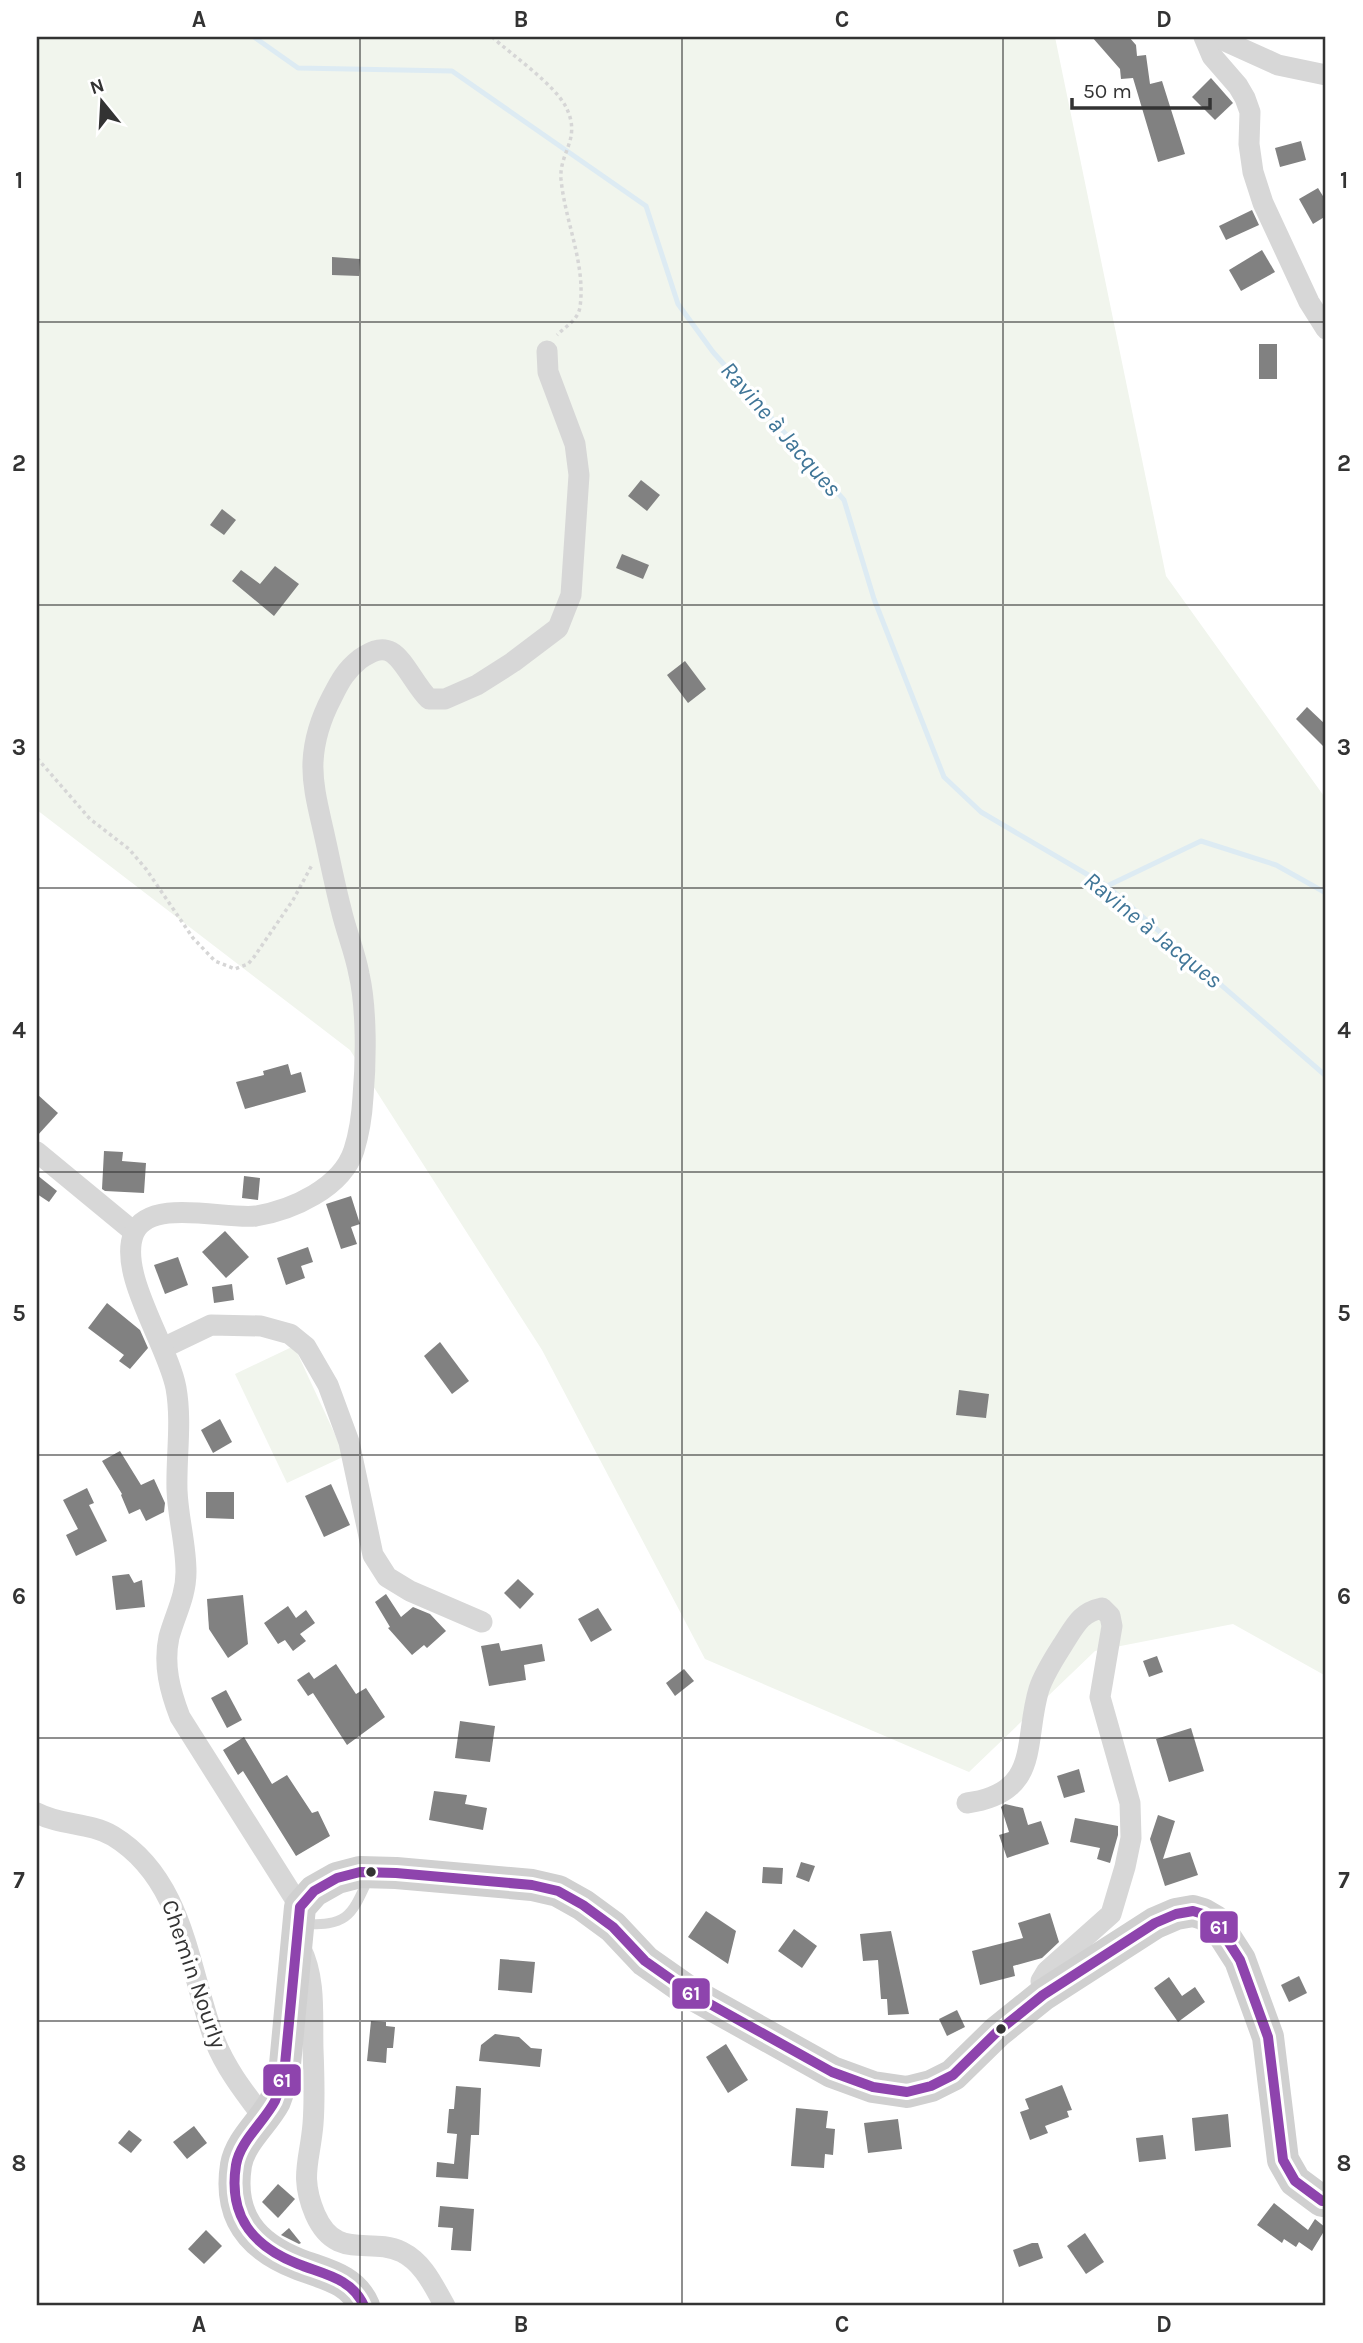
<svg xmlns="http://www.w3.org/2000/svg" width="1363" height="2343" font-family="Karla,sans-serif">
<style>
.green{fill:#f1f5ed}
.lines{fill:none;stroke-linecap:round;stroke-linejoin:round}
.stream{stroke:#ddebf3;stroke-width:5}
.building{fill:#818181}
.path{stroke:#d6d6d6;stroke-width:3.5;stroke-dasharray:3.5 3.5;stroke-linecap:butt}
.lane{stroke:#d7d7d7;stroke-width:10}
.street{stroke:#d7d7d7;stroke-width:21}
.secondary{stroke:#d0d0d0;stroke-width:32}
.bus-1-casing{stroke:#fff;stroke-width:16}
.bus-1{stroke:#8e44ad;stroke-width:10}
.grid{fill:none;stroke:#333;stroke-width:2;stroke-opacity:0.55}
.bus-dot{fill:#333;stroke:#fff;stroke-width:2.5}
.labels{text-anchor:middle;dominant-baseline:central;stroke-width:7;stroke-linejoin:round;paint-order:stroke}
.street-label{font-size:23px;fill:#333;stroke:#fff}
.water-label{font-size:24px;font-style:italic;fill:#3f7597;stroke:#fff}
.line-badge{stroke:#fff;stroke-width:2.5}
.badge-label{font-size:19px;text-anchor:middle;font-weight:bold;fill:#fff}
.neatline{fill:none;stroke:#333;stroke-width:2.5}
.grid-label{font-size:23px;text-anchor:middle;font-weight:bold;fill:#333}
</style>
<rect width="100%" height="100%" fill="#fff"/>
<g class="green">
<path d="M 37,37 L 1055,37 L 1166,576 L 1326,799 L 1326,1676 L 1233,1624 L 1095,1651 L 969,1772 L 705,1659 L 542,1350 L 350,1050 L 37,810 Z"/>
<path d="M 294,1346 L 345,1456 L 287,1483 L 235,1374 Z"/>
</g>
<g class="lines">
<g class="stream">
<path d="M 254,37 L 298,68 L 452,71 L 646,206 L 678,304 L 713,352 L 844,500 L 874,599 L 944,777 L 981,812 L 1107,886 L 1326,1076"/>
<path d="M 1107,886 L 1201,841 L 1276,865 L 1326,893"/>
</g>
</g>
<g class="building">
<path d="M 1092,37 L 1129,37 L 1136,45 L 1137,56 L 1146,55 L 1150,84 L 1162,81 L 1185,154 L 1158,162 L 1133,78 L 1121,79 L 1120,69 Z"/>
<path d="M 1211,78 L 1233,103 L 1215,120 L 1192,97 Z"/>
<path d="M 1301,141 L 1306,160 L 1280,167 L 1275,148 Z"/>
<path d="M 1318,188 L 1326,201 L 1326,216 L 1313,224 L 1299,199 Z"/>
<path d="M 1252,210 L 1259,225 L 1226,240 L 1219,226 Z"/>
<path d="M 1262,250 L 1275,272 L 1241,291 L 1229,270 Z"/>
<path d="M 332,257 L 360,259 L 359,276 L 332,275 Z"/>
<rect x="1259" y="344" width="18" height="35"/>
<path d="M 641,480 L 660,495 L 647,511 L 628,496 Z"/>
<path d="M 222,509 L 236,520 L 224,535 L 210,525 Z"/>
<path d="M 622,554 L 649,565 L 643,579 L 616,568 Z"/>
<path d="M 275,566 L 299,584 L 274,616 L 232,581 L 241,570 L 260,584 Z"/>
<path d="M 685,661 L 706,689 L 688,703 L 667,675 Z"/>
<path d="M 1307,707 L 1326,725 L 1326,749 L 1296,719 Z"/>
<path d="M 288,1064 L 291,1075 L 301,1072 L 306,1092 L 245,1109 L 236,1082 L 264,1075 L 263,1071 Z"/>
<path d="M 37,1094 L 58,1113 L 37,1136 Z"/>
<path d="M 104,1151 L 123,1152 L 122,1161 L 146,1163 L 144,1193 L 105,1191 L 102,1189 Z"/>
<path d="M 37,1175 L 57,1191 L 49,1202 L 37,1194 Z"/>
<path d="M 244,1176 L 260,1178 L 258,1200 L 242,1198 Z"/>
<path d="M 351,1196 L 360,1224 L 351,1227 L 357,1244 L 341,1249 L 326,1204 Z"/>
<path d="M 225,1231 L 249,1257 L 226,1278 L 202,1252 Z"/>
<path d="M 308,1247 L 313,1262 L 301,1266 L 305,1278 L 286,1285 L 277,1258 Z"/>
<path d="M 178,1257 L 188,1285 L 165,1294 L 154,1265 Z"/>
<path d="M 232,1284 L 234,1300 L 214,1303 L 212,1287 Z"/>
<path d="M 107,1303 L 140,1330 L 148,1348 L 130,1369 L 119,1361 L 124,1355 L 88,1328 Z"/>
<path d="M 440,1342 L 469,1381 L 452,1394 L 424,1356 Z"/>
<path d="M 959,1390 L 989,1394 L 986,1418 L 956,1415 Z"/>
<path d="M 220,1419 L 232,1442 L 213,1453 L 201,1430 Z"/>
<path d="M 120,1451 L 141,1485 L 154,1479 L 165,1503 L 164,1512 L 146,1521 L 140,1509 L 129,1514 L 121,1495 L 122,1494 L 102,1461 Z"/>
<path d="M 331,1484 L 350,1525 L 324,1537 L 305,1496 Z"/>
<path d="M 87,1488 L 94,1503 L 89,1505 L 107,1541 L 76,1556 L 66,1535 L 78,1529 L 63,1500 Z"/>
<path d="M 206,1492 L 234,1492 L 234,1519 L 206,1518 Z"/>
<path d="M 129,1574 L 134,1583 L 142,1580 L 145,1607 L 116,1610 L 112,1576 Z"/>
<path d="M 518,1579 L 534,1594 L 520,1609 L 504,1593 Z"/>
<path d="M 386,1594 L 401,1617 L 413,1607 L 430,1614 L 446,1631 L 427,1648 L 424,1645 L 412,1655 L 388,1628 L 390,1627 L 375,1602 Z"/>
<path d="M 243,1595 L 248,1644 L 228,1658 L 209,1629 L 207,1599 Z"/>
<path d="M 288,1606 L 296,1618 L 306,1610 L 315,1623 L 300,1634 L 306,1641 L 293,1651 L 285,1640 L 278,1644 L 264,1623 Z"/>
<path d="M 598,1608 L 612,1630 L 591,1642 L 578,1619 Z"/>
<path d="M 499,1643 L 501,1651 L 542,1644 L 545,1661 L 524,1665 L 526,1680 L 489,1686 L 481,1646 Z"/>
<path d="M 1157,1656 L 1163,1672 L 1149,1677 L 1143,1661 Z"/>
<path d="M 336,1664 L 356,1694 L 366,1688 L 385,1717 L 347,1745 L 313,1693 L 308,1696 L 297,1680 L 309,1672 L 314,1679 Z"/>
<path d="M 684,1669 L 694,1681 L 675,1696 L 666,1683 Z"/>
<path d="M 226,1690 L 242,1720 L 227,1728 L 211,1698 Z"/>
<path d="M 460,1721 L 495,1726 L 490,1762 L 455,1758 Z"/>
<path d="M 1191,1728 L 1204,1771 L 1169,1782 L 1156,1739 Z"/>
<path d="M 244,1737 L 272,1784 L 287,1775 L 312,1813 L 318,1811 L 330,1836 L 296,1856 L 243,1771 L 238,1775 L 223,1750 Z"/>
<path d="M 1079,1769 L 1085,1792 L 1064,1798 L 1057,1776 Z"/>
<path d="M 434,1791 L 467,1795 L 465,1804 L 487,1808 L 483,1830 L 429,1820 Z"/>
<path d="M 1005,1804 L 1023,1808 L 1028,1825 L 1041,1821 L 1049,1844 L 1007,1858 L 999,1835 L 1009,1832 L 1001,1807 Z"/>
<path d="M 1158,1815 L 1175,1821 L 1163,1859 L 1190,1852 L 1198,1875 L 1165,1886 L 1150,1839 Z"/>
<path d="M 1075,1818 L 1118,1826 L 1118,1835 L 1110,1863 L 1097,1859 L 1100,1848 L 1070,1842 Z"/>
<path d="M 801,1862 L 815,1866 L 809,1882 L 796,1877 Z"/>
<path d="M 763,1867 L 783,1868 L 782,1884 L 762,1883 Z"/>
<path d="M 706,1911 L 736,1931 L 728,1964 L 688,1937 Z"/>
<path d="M 1050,1913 L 1059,1942 L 1042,1958 L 1013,1966 L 1015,1976 L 980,1985 L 972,1951 L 1023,1938 L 1018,1923 Z"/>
<path d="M 794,1929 L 817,1946 L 802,1968 L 778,1951 Z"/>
<path d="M 891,1931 L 909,2014 L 888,2015 L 887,1999 L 881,1999 L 878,1960 L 863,1961 L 860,1934 Z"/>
<path d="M 500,1959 L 535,1962 L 532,1993 L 498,1990 Z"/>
<path d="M 1299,1976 L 1307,1993 L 1289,2002 L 1281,1985 Z"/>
<path d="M 1169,1977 L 1182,1996 L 1195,1987 L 1205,2002 L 1178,2022 L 1154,1988 Z"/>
<path d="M 957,2010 L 965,2027 L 947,2036 L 939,2019 Z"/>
<path d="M 371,2021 L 386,2022 L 386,2026 L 395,2027 L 393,2048 L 387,2048 L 386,2063 L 367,2061 Z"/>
<path d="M 495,2034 L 519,2037 L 531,2048 L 542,2049 L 540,2067 L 479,2061 L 481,2045 Z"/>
<path d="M 726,2044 L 748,2080 L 728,2093 L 706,2057 Z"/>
<path d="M 1062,2085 L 1072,2110 L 1067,2111 L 1069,2117 L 1045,2126 L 1048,2133 L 1030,2140 L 1020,2112 L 1029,2109 L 1025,2099 Z"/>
<path d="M 456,2086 L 481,2088 L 479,2135 L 471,2135 L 468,2179 L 436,2177 L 437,2162 L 454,2164 L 457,2134 L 447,2133 L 449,2109 L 454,2109 Z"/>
<path d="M 796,2108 L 828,2111 L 826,2128 L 835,2129 L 833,2155 L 825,2154 L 824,2168 L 791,2166 Z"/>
<path d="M 1228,2114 L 1231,2147 L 1195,2151 L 1192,2118 Z"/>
<path d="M 898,2119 L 902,2149 L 868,2153 L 864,2123 Z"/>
<path d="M 194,2126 L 207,2143 L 187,2159 L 173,2142 Z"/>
<path d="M 129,2130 L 142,2140 L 131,2153 L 118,2143 Z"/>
<path d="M 1163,2135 L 1166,2159 L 1139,2162 L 1136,2138 Z"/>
<path d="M 278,2184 L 295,2199 L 278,2218 L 262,2202 Z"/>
<path d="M 1274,2203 L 1308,2230 L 1315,2219 L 1326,2228 L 1312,2251 L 1299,2242 L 1296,2247 L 1284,2239 L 1282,2243 L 1257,2225 Z"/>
<path d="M 440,2206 L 474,2209 L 471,2251 L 451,2250 L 453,2228 L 438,2227 Z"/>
<path d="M 289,2228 L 301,2243 L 299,2244 L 281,2235 Z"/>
<path d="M 206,2230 L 222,2246 L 204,2264 L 188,2249 Z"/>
<path d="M 1085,2233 L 1104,2262 L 1086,2274 L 1067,2246 Z"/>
<path d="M 1032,2243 L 1038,2243 L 1043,2258 L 1019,2267 L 1013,2250 Z"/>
</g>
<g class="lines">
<g class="path">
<path d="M 492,37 C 512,55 554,84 566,107 C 582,139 559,152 561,179 C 565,222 586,264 580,307 C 578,320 566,326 557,335"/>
<path d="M 37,758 L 90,819 L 129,849 L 146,869 L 193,938 L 215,961 L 235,969 L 248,964 L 254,957 L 293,900 L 312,865"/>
</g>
<path class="lane" d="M 301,1924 C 350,1926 351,1916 370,1875"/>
<g class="street">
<path d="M 1204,37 L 1212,56 L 1238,86 L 1245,98 L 1250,112 L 1249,144 L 1253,172 L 1263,203 L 1309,302 L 1326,329"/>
<path d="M 1216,37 L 1278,65 L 1326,75"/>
<path d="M 37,1152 L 134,1232"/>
<path d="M 163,1348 L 211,1325 L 261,1326 L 290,1334 L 306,1347 L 328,1385 L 349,1442 L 373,1555 L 387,1577 L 410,1591 L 482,1622"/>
<path d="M 967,1803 C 1042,1793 1023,1741 1039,1689 C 1045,1671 1057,1654 1067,1638 C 1077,1622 1083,1612 1102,1608 L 1110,1616 L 1112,1626 L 1100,1697 L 1130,1803 L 1131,1838 L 1125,1867 L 1111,1914 L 1047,1971 L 1041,1981 L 1043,1995"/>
<path d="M 37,1813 C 61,1826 89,1822 113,1836 C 185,1880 188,1969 215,2041 C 226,2069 245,2093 263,2117"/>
<path d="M 300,1907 L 180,1717 C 170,1691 163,1665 169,1637 C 175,1615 186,1596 186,1572 C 186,1544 178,1518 177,1490 C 176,1457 182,1422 176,1388 C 168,1345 117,1273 134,1233 C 150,1197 225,1220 256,1216 C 292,1210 342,1188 354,1150 C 359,1134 362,1114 363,1097 C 366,1062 367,1009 359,974 C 355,952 346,931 341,909 C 334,882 329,855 323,829 C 318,807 312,784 313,762 C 314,740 322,716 332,697 C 340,681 346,670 360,659 C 369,653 380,646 391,652 C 404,659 416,687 429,699 L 445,699 L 477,685 L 513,662 L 558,628 L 571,595 L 579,475 L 575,444 L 548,372 L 547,351"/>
<path d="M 301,1949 C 316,1979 312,2016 313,2049 C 314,2074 315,2099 313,2124 C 310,2161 299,2176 315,2214 C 336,2262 369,2236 402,2252 C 424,2263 434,2287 445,2306"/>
</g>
<path class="secondary" d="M 364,2306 C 352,2278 323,2274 298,2264 C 252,2246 228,2216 236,2165 C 240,2141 264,2122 275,2101 C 278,2093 281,2084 284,2075 L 300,1907 L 314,1891 L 337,1878 L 360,1872 L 396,1873 L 532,1885 L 558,1891 L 583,1905 L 613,1927 L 645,1961 L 692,1994 L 832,2072 L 873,2087 L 907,2092 L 931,2086 L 953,2075 L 997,2032 L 1043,1995 L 1155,1923 L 1176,1914 L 1193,1911 L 1203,1914 L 1215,1921 L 1240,1960 L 1268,2037 L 1283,2160 L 1295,2181 L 1322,2201 L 1326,2201"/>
<defs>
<path id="bus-1" d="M 364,2306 C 352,2278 323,2274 298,2264 C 252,2246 228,2216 236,2165 C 240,2141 264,2122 275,2101 C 278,2093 281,2084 284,2075 L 300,1907 L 314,1891 L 337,1878 L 360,1872 L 396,1873 L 532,1885 L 558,1891 L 583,1905 L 613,1927 L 645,1961 L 692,1994 L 832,2072 L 873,2087 L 907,2092 L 931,2086 L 953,2075 L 997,2032 L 1043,1995 L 1155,1923 L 1176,1914 L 1193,1911 L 1203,1914 L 1215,1921 L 1240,1960 L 1268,2037 L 1283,2160 L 1295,2181 L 1322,2201 L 1326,2201"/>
</defs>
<use href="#bus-1" class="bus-1-casing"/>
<use href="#bus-1" class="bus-1"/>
</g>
<path class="grid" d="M 360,37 L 360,2306M 682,37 L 682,2306M 1003,37 L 1003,2306M 37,322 L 1326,322M 37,605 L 1326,605M 37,888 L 1326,888M 37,1172 L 1326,1172M 37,1455 L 1326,1455M 37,1738 L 1326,1738M 37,2021 L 1326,2021"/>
<g class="bus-dot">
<circle cx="371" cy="1872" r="6"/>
<circle cx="1001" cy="2029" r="6"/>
</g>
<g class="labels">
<g class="street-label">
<text transform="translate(194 1974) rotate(71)">Chemin Nourly</text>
</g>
<g class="water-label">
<text transform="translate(781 429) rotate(49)">Ravine à Jacques</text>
<text transform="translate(1153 930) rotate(39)">Ravine à Jacques</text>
</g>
</g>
<g class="line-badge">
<rect x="1199" y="1910" width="40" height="34" rx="7" fill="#8e44ad"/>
<rect x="671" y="1977" width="40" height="33" rx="7" fill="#8e44ad"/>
<rect x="262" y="2063" width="40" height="34" rx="7" fill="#8e44ad"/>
</g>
<g class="badge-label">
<text x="1219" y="1934">61</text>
<text x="691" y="2000">61</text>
<text x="282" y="2087">61</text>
</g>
<rect width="1363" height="2343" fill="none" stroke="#ffffff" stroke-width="77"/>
<g transform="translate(102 102) rotate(342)" stroke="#ffffff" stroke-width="5" paint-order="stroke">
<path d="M0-5L12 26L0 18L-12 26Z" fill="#333333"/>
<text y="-10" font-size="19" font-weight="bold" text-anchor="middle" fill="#333333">N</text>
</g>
<path d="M1072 98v10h138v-10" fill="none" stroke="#333333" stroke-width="3.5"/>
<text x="1083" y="98" font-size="21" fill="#333333" stroke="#ffffff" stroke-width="5" paint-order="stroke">50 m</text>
<rect x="38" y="38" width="1286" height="2266" class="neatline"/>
<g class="grid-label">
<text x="199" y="27">A</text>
<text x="521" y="27">B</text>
<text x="842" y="27">C</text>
<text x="1164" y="27">D</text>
<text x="19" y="188">1</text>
<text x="1344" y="188">1</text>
<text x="19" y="471">2</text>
<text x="1344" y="471">2</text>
<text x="19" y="755">3</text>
<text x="1344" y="755">3</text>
<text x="19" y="1038">4</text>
<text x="1344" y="1038">4</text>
<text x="19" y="1321">5</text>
<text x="1344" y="1321">5</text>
<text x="19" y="1604">6</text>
<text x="1344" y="1604">6</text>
<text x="19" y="1888">7</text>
<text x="1344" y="1888">7</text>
<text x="19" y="2171">8</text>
<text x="1344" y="2171">8</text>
<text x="199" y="2332">A</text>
<text x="521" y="2332">B</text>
<text x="842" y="2332">C</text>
<text x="1164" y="2332">D</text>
</g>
</svg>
